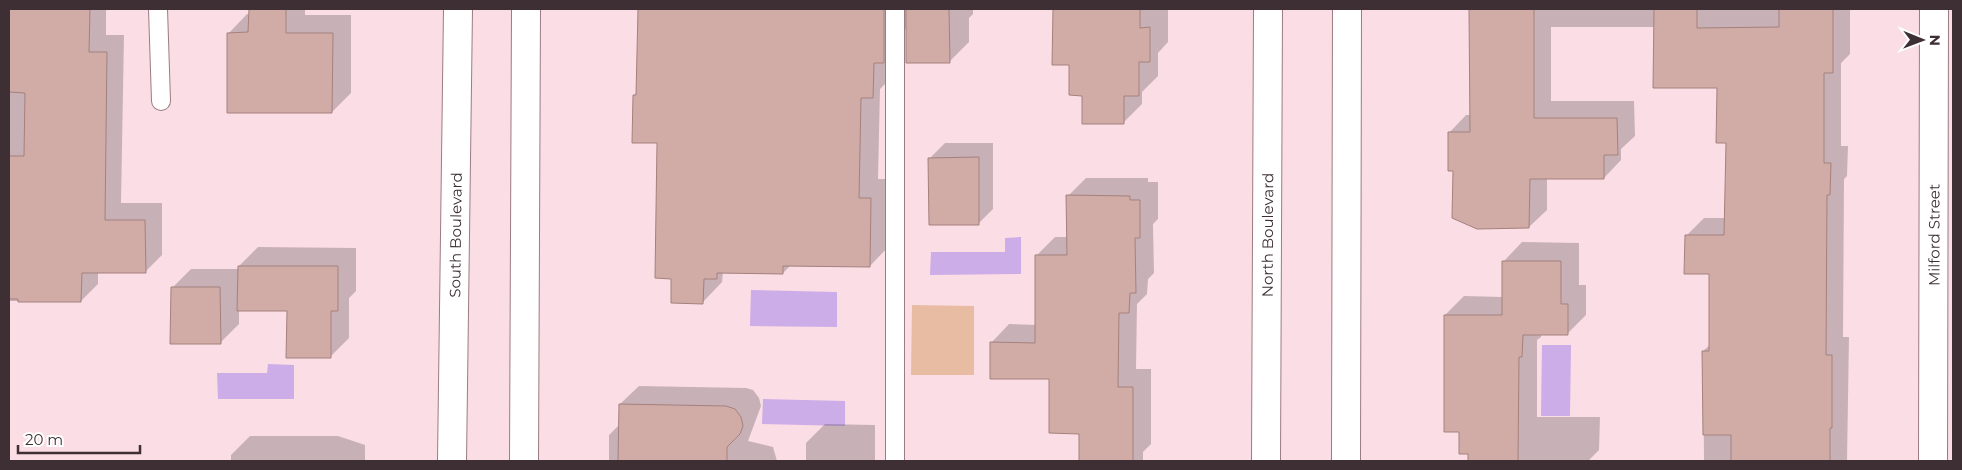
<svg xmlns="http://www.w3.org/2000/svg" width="1962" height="470" font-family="Montserrat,sans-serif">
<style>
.green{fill:#e8bca2}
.water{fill:#cdade8}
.shadow{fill:#0003}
.building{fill:#d1aca7;stroke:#a4817d}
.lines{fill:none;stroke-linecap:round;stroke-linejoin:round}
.lane-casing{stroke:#9d7b84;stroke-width:20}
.street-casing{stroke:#9d7b84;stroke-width:30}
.lane{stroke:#fff;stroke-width:18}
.street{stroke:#fff;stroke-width:28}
.labels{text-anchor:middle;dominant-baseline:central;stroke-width:5;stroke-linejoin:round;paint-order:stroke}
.street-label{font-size:15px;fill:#3d2f33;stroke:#fff}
</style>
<rect width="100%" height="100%" fill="#fbdde5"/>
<path class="green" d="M 912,305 L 974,306 L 974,375 L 911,375 Z"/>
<g class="water">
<path d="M 1021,237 L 1021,274 L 930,275 L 931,252 L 1005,252 L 1005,238 Z"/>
<path d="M 751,290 L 837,292 L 837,327 L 750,326 Z"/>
<path d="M 1542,345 L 1571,345 L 1570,416 L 1541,416 Z"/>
<path d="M 268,364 L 294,365 L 294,399 L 218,399 L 217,373 L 267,373 Z"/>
<path d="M 763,399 L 845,401 L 845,426 L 762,424 Z"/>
</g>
<g class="shadow">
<path d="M 9,9 L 106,9 L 106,35 L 124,35 L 121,203 L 162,203 L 162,255 L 145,272 L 98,272 L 98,284 L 81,301 L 9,301 Z"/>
<path d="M 250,9 L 305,9 L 305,15 L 351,15 L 351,93 L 332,112 L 229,33 L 247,14 L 250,14 Z"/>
<path d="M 639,9 L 973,9 L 973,14 L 969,18 L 969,42 L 949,62 L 904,28 L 904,42 L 892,77 L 880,89 L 878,179 L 891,179 L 889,246 L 870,266 L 791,265 L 783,273 L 723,272 L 722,282 L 703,302 L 672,277 L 658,142 L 634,95 L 638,92 Z"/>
<path d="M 1054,9 L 1168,9 L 1168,42 L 1158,53 L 1158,76 L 1142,92 L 1142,104 L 1123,123 L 1083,94 L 1070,64 L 1054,64 Z"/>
<path d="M 1471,9 L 1714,9 L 1714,10 L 1850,9 L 1850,54 L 1841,63 L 1841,146 L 1848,146 L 1847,176 L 1844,179 L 1843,337 L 1849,337 L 1847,461 L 1672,461 L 1704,460 L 1703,351 L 1710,345 L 1710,272 L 1686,236 L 1704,218 L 1726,218 L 1727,142 L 1718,87 L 1655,27 L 1551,27 L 1551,101 L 1634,101 L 1635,136 L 1621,149 L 1621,160 L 1604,178 L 1547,178 L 1547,210 L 1529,227 L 1454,170 L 1449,133 L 1466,115 L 1471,115 Z"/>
<path d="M 945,143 L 993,143 L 993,209 L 978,224 L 930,158 Z"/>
<path d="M 1086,178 L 1148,178 L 1148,182 L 1158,182 L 1158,219 L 1153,224 L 1154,273 L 1148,279 L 1147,294 L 1137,304 L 1136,369 L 1151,369 L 1151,444 L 1143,452 L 1143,461 L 1080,461 L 1080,433 L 1051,378 L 991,343 L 1009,324 L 1037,325 L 1037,255 L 1055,237 L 1068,237 L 1068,196 Z"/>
<path d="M 1522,242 L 1579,243 L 1579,285 L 1586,285 L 1586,315 L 1567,334 L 1541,334 L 1541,337 L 1537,340 L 1537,417 L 1600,417 L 1599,450 L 1588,461 L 1469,461 L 1469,452 L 1461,431 L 1445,315 L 1464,296 L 1503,297 L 1504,261 Z"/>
<path d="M 258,247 L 356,248 L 356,291 L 349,298 L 349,338 L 330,357 L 288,310 L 239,310 L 239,324 L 220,343 L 172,288 L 191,269 L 239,269 L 239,266 Z"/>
<path d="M 639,386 L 746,388 L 753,390 L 759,398 L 761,406 L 748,441 L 773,447 L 777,461 L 609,461 L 609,435 L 620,424 L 620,404 Z"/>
<path d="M 825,424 L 875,425 L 875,461 L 806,461 L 806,443 Z"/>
<path d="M 250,436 L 338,436 L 365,445 L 365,461 L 231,461 L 231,455 Z"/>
</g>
<g class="building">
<path d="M 9,9 L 90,9 L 89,52 L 107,52 L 105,220 L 145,220 L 146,273 L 82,273 L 81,302 L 18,302 L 18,299 L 9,299 L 9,156 L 24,156 L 25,93 L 9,92 Z"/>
<path d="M 249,9 L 286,9 L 286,33 L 333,33 L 332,113 L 227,113 L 227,33 L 248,32 Z"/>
<path d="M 638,9 L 884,9 L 884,63 L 874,63 L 873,98 L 861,98 L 859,198 L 871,198 L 870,267 L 783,266 L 783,274 L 717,273 L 717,279 L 704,279 L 703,304 L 671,303 L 671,279 L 655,278 L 657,143 L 632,143 L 633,95 L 636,95 Z"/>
<path d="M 906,9 L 949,9 L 950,63 L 906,63 Z"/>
<path d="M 1053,9 L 1140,9 L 1140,28 L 1150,27 L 1150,62 L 1139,62 L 1139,96 L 1124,96 L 1124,124 L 1082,124 L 1082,96 L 1069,95 L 1069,65 L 1052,65 Z"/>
<path d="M 1469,9 L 1534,9 L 1534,118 L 1617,118 L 1618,155 L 1604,155 L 1604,179 L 1530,179 L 1529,228 L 1477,229 L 1452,218 L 1453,171 L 1448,171 L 1448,132 L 1470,132 Z"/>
<path d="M 1654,9 L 1697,9 L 1697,28 L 1779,27 L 1779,9 L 1833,9 L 1833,73 L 1824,73 L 1824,163 L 1831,163 L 1830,195 L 1827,195 L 1826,355 L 1832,355 L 1832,428 L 1830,428 L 1830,461 L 1731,461 L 1731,435 L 1703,435 L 1702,351 L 1709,351 L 1709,274 L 1684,274 L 1685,235 L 1724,235 L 1726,143 L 1716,143 L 1717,88 L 1653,88 Z"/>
<path d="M 979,157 L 979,225 L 929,225 L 928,158 Z"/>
<path d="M 1066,195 L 1130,196 L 1130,200 L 1140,200 L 1140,238 L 1135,238 L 1136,293 L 1130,293 L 1129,313 L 1119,313 L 1118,387 L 1133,387 L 1133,461 L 1079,461 L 1079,434 L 1049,433 L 1049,379 L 990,379 L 990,342 L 1035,343 L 1035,255 L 1067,255 Z"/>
<path d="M 1502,261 L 1561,261 L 1561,304 L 1568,304 L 1568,335 L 1523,335 L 1522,357 L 1519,357 L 1518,461 L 1468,461 L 1468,454 L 1459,454 L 1459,432 L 1444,432 L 1444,315 L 1502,315 Z"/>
<path d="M 238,266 L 338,266 L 338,311 L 331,311 L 331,358 L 286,358 L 287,311 L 237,311 Z"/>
<path d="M 171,287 L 220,287 L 221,344 L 170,344 Z"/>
<path d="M 619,404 L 726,406 L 735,409 L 741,417 L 743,426 L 740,434 L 727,447 L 727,461 L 618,461 Z"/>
</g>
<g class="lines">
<defs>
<g id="lane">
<path d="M 158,9 L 161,101"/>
<path d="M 895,461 L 895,9"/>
</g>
<g id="street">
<path id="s1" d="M 452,461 L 458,9"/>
<path d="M 524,461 L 526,9"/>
<path id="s2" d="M 1266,461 L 1268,9"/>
<path d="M 1346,461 L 1347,9"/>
<path id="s3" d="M 1933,461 L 1934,9"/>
</g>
</defs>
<use href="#lane" class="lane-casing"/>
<use href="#street" class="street-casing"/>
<use href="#lane" class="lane"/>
<use href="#street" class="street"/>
</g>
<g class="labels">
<g class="street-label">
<text stroke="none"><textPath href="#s1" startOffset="226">South Boulevard</textPath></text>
<text stroke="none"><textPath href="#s2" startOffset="226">North Boulevard</textPath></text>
<text stroke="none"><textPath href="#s3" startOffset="226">Milford Street</textPath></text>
</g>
</g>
<rect width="1962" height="470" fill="none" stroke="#3d2f33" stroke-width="20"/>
<g transform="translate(1922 40) rotate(91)" stroke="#ffffff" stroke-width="4" paint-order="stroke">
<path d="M0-4L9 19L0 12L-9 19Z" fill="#3d2f33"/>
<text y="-8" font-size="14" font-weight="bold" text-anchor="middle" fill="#3d2f33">N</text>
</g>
<path d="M18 445v8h122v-8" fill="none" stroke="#3d2f33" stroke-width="2.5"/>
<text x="25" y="445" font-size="15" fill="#3d2f33" stroke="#ffffff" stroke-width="4" paint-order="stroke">20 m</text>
</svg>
